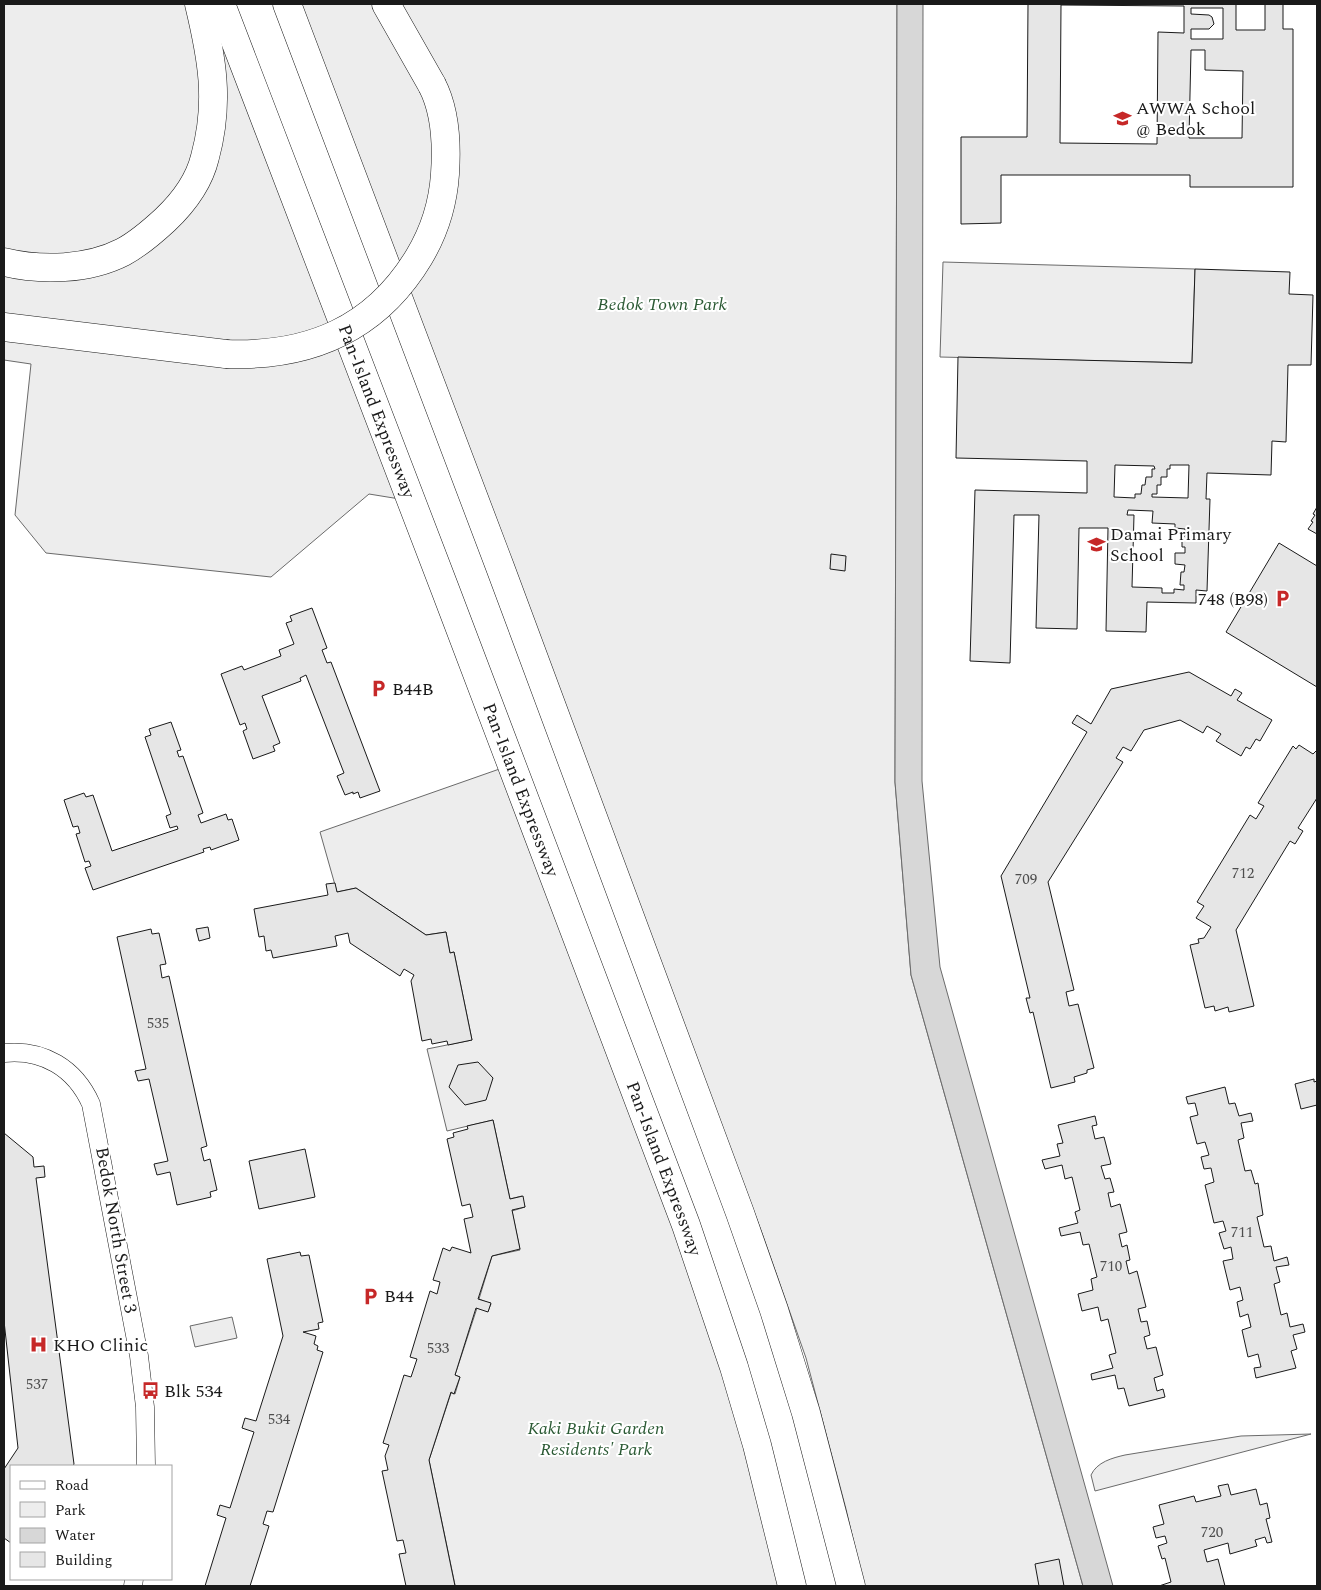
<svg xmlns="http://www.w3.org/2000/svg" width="1321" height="1590" font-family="Spectral,serif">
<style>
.green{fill:#ededed;stroke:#6a6a6a}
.water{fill:#d7d7d7;stroke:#6a6a6a}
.building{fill:#e6e6e6;stroke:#1a1a1a;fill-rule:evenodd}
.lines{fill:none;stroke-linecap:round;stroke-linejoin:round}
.street-casing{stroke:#1a1a1a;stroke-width:19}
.highway-casing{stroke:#1a1a1a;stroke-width:29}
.street{stroke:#fff;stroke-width:18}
.highway{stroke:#fff;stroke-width:28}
.highway-bridge-casing{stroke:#1a1a1a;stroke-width:29;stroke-linecap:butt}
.highway-bridge{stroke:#fff;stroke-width:28}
.labels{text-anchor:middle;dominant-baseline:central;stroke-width:4;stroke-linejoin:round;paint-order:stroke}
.number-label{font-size:15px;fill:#4d4d4d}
.poi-label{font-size:18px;fill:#1a1a1a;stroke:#fff;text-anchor:start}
.park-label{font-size:18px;font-style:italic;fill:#2b5a34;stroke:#fff}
.street-label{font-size:18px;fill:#1a1a1a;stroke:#fff}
</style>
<rect width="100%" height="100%" fill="#fff"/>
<g class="green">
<path d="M 4,4 L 221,4 L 412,501 L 369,494 L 271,577 L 46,553 L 15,515 L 31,364 L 4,360 Z"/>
<path d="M 287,4 L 386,4 L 432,85 L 445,179 L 394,286 Z"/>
<path d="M 396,4 L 897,4 L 895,782 L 911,975 L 1083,1586 L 864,1586 L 846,1509 L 806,1358 L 762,1233 L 407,288 L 453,169 Z"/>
<path d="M 943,262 L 1195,269 L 1192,363 L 940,357 Z"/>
<path d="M 508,766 L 679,1230 L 786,1586 L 452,1586 L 455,1585 L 429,1460 L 451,1393 L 455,1394 L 460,1377 L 455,1375 L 477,1308 L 488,1311 L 491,1304 L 479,1299 L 492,1256 L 520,1250 L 512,1211 L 525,1207 L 522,1196 L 510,1199 L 493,1120 L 447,1131 L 427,1049 L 472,1040 L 454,952 L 450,953 L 446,932 L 426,935 L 356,888 L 337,892 L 320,832 Z"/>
<path d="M 232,1317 L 237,1338 L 195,1347 L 190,1326 Z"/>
<path d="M 1311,1434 L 1095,1491 L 1091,1475 C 1097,1462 1112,1458 1125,1455 L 1241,1436 Z"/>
</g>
<path class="water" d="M 897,4 L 923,4 L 922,781 L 940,967 L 1113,1586 L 1083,1586 L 911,975 L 895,782 Z"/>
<g class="building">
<path d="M 1028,4 L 1236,4 L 1236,30 L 1265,30 L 1265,4 L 1283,4 L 1283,29 L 1293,29 L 1293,187 L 1190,187 L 1190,175 L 1001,175 L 1001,223 L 961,224 L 961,137 L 1027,137 ZM 1061,5 L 1184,6 L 1184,33 L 1158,32 L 1157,144 L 1060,143 ZM 1191,8 L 1223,8 L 1223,39 L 1191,39 L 1191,29 L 1209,29 L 1214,24 L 1212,17 L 1209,15 L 1191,14 ZM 1191,50 L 1205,50 L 1205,70 L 1243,71 L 1242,138 L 1189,138 Z"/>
<path d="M 1195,269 L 1290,272 L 1289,294 L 1313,295 L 1311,365 L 1288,365 L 1286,442 L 1272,441 L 1271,475 L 1207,473 L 1206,499 L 1210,499 L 1207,591 L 1196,590 L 1196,603 L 1147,602 L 1146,632 L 1106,631 L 1108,528 L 1079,528 L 1077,629 L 1036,628 L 1039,515 L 1014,515 L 1010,663 L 970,661 L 975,490 L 1087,493 L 1087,461 L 956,458 L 958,357 L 1192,363 ZM 1115,465 L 1154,466 L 1155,469 L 1152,469 L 1152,477 L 1146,477 L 1145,485 L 1142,485 L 1141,494 L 1135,494 L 1135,498 L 1114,497 ZM 1170,465 L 1189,465 L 1188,498 L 1152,497 L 1152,494 L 1157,494 L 1157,485 L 1161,485 L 1161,477 L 1167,477 L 1167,469 L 1170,469 ZM 1128,510 L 1153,511 L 1152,523 L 1175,524 L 1175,528 L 1185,529 L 1185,536 L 1182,536 L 1182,547 L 1185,547 L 1185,553 L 1175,553 L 1175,564 L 1185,565 L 1184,572 L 1181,572 L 1180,585 L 1184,585 L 1184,590 L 1174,589 L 1174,593 L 1162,593 L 1162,588 L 1132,587 L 1134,515 L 1127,515 Z"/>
<path d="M 1317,507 L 1317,534 L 1308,529 L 1313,522 L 1311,521 L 1315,515 L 1313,514 Z"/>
<path d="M 1279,543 L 1317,566 L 1317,687 L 1226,632 Z"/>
<path d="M 831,554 L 846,556 L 845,571 L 830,569 Z"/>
<path d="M 312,608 L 327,648 L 322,650 L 327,663 L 331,662 L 380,791 L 360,798 L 358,792 L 353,794 L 353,792 L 345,795 L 337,776 L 344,773 L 306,675 L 300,678 L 301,681 L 262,696 L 280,743 L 273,746 L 275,751 L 253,759 L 243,731 L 247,729 L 245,723 L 240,725 L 221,674 L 242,666 L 244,670 L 281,656 L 279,650 L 294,644 L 286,623 L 292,621 L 290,616 Z"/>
<path d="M 1189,672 L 1231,696 L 1235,689 L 1242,693 L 1237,700 L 1272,720 L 1260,741 L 1256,739 L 1250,749 L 1246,747 L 1241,756 L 1216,741 L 1221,734 L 1207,726 L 1203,733 L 1180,720 L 1144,730 L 1131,751 L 1123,747 L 1116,758 L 1123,762 L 1048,882 L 1074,990 L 1066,992 L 1069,1006 L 1078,1004 L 1094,1068 L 1087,1070 L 1087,1073 L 1074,1077 L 1075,1082 L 1051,1088 L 1033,1012 L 1030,1013 L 1026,998 L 1030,998 L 1001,876 L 1087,732 L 1072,723 L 1077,715 L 1091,724 L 1111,689 Z"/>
<path d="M 171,722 L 181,750 L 177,751 L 179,757 L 183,756 L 203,813 L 198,815 L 201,823 L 226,814 L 228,820 L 232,819 L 239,840 L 211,850 L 210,847 L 203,849 L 204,852 L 93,890 L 85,868 L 91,866 L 89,861 L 85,862 L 76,834 L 80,833 L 78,826 L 73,827 L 64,800 L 84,793 L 86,797 L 93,795 L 112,851 L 178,829 L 177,826 L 170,828 L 166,816 L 171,814 L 145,737 L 151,735 L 149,729 Z"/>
<path d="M 1299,745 L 1313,754 L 1317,750 L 1317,798 L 1298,828 L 1303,831 L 1295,844 L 1290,841 L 1236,930 L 1254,1006 L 1229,1012 L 1228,1007 L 1215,1011 L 1214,1006 L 1205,1008 L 1190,945 L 1199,943 L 1198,939 L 1204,938 L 1211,927 L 1196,918 L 1204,906 L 1197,902 L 1250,815 L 1256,819 L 1264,806 L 1258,803 L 1293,746 L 1296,749 Z"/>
<path d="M 335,883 L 337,892 L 356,888 L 426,935 L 446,932 L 450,953 L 454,952 L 472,1040 L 448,1045 L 447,1041 L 432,1044 L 431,1039 L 422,1041 L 411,981 L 414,975 L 404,969 L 400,976 L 350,943 L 348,933 L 335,936 L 337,946 L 273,958 L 271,950 L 266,951 L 264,936 L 259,937 L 254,909 L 328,895 L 326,884 Z"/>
<path d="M 208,927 L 210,938 L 199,941 L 196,929 Z"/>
<path d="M 151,929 L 152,934 L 159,933 L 166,964 L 160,965 L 162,978 L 169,976 L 207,1146 L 201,1148 L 204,1161 L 210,1159 L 217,1190 L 210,1192 L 211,1197 L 177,1205 L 170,1172 L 157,1175 L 154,1164 L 168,1161 L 149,1079 L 138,1081 L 135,1071 L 146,1069 L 117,937 Z"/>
<path d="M 478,1062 L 493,1078 L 486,1100 L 465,1105 L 449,1087 L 458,1065 Z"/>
<path d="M 1314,1079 L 1314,1082 L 1317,1081 L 1317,1105 L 1301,1109 L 1295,1084 Z"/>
<path d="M 1225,1087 L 1229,1104 L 1235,1103 L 1239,1116 L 1251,1113 L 1253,1121 L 1241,1123 L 1244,1138 L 1238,1140 L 1245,1171 L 1251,1170 L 1255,1184 L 1258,1183 L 1263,1215 L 1257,1217 L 1264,1247 L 1271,1246 L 1274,1261 L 1287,1257 L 1289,1265 L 1276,1267 L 1280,1282 L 1274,1284 L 1281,1315 L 1287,1313 L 1290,1327 L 1303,1324 L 1305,1332 L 1293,1335 L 1297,1349 L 1291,1351 L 1296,1368 L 1256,1378 L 1254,1368 L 1261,1367 L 1258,1354 L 1248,1357 L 1242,1330 L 1251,1327 L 1248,1314 L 1240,1317 L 1237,1302 L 1243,1300 L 1240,1287 L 1230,1290 L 1223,1261 L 1233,1259 L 1231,1247 L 1224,1249 L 1219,1233 L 1226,1231 L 1223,1221 L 1214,1223 L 1205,1185 L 1214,1182 L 1211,1168 L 1204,1169 L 1201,1157 L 1209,1155 L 1205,1142 L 1197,1144 L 1190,1117 L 1198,1115 L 1195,1103 L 1188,1104 L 1186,1097 Z"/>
<path d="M 1095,1116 L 1097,1125 L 1092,1126 L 1095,1139 L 1104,1137 L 1111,1164 L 1101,1166 L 1105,1179 L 1110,1178 L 1114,1192 L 1108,1193 L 1111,1207 L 1120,1204 L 1127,1232 L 1119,1234 L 1122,1247 L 1127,1245 L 1130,1260 L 1126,1261 L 1129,1274 L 1137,1271 L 1146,1307 L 1138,1309 L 1141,1322 L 1147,1321 L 1150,1335 L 1144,1337 L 1147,1349 L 1156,1347 L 1163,1375 L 1154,1378 L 1157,1391 L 1163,1389 L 1165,1397 L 1129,1406 L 1124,1388 L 1118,1389 L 1115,1375 L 1092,1380 L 1091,1374 L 1113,1368 L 1109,1355 L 1116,1353 L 1108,1319 L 1101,1321 L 1098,1307 L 1082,1311 L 1078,1294 L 1093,1290 L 1091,1279 L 1097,1277 L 1089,1244 L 1083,1245 L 1080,1232 L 1061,1236 L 1059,1228 L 1078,1223 L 1075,1212 L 1080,1210 L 1072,1177 L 1065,1179 L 1062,1165 L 1045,1169 L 1042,1160 L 1060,1156 L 1057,1144 L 1063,1143 L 1058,1125 Z"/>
<path d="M 493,1120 L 510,1199 L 523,1196 L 525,1207 L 512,1210 L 520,1249 L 492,1256 L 478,1299 L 491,1303 L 488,1312 L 476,1308 L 455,1375 L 460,1377 L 454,1394 L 451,1392 L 429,1460 L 455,1586 L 406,1586 L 399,1554 L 406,1553 L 403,1540 L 397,1541 L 382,1471 L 388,1470 L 385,1456 L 389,1445 L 383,1443 L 404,1375 L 411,1377 L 417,1359 L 410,1357 L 430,1291 L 437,1294 L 440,1282 L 433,1280 L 443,1248 L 450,1251 L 452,1247 L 471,1253 L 464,1219 L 473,1217 L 470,1204 L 462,1206 L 447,1139 L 454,1137 L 453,1133 L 468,1129 L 467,1126 Z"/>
<path d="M 4,1133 L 33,1157 L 34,1167 L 44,1166 L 45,1177 L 36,1178 L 74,1464 L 73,1466 L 11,1466 L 11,1543 L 4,1538 L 4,1469 L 18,1448 L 4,1321 Z"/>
<path d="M 305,1149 L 315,1197 L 259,1209 L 249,1161 Z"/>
<path d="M 300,1252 L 301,1256 L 309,1255 L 323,1322 L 318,1323 L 319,1329 L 303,1332 L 316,1336 L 314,1344 L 318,1346 L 317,1350 L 323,1352 L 273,1512 L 267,1511 L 263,1524 L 269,1526 L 250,1586 L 205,1586 L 226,1518 L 217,1515 L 220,1505 L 230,1508 L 254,1432 L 242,1428 L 245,1418 L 256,1421 L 283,1336 L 267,1259 Z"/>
<path d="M 1228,1484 L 1231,1495 L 1256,1489 L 1260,1505 L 1267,1503 L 1270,1518 L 1266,1519 L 1272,1542 L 1267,1543 L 1265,1537 L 1255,1540 L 1257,1546 L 1230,1554 L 1228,1543 L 1204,1550 L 1207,1562 L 1218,1559 L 1225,1586 L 1159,1586 L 1171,1582 L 1165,1558 L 1162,1559 L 1158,1546 L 1167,1543 L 1165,1536 L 1156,1538 L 1153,1527 L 1164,1524 L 1159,1505 L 1194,1496 L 1196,1502 L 1221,1496 L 1218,1486 Z"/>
<path d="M 1059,1559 L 1064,1586 L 1039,1586 L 1035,1564 Z"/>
</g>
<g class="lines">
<defs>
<g id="street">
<path d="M 4,1053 C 43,1049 75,1068 91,1104 L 139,1356 L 145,1407 L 146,1466"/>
<path d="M 133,1586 L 134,1579"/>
</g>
<g id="highway">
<path id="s1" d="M 221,4 L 445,589 L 686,1225 L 734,1367 L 757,1445 L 792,1586"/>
<path d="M 287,4 L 500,567 L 740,1213 L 774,1310 L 806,1413 L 851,1586"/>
<path d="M 386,4 L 432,85"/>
<path d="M 4,262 C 41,271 88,270 123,252 C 138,244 152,232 165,220 C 183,203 199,182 205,157 C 220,102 212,58 199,4"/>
<path d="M 4,327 L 226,354"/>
</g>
</defs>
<use href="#street" class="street-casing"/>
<use href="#highway" class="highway-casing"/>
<use href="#street" class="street"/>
<use href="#highway" class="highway"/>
<defs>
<path id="highway-bridge" d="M 226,354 C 309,357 375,330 419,257 C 434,232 443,204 445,174 C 447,145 446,112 432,85"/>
</defs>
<use href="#highway-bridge" class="highway-bridge-casing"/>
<use href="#highway-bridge" class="highway-bridge"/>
</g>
<defs>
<symbol id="school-bare" viewBox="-9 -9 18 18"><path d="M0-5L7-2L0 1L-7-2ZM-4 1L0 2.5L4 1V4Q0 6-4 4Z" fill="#c62828" stroke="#fff" stroke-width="2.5" paint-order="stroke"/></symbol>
<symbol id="parking-bare" viewBox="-9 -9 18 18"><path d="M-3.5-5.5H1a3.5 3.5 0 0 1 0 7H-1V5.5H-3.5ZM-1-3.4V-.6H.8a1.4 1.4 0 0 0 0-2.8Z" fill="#c62828" stroke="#fff" stroke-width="2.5" paint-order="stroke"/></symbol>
<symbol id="hospital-bare" viewBox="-9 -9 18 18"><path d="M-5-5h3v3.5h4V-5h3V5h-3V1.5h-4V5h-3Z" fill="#c62828" stroke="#fff" stroke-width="2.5" paint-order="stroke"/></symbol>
<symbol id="bus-bare" viewBox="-9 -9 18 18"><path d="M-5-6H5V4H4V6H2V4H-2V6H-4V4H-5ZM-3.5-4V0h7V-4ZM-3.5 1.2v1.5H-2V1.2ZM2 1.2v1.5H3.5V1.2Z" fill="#c62828" stroke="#fff" stroke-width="2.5" paint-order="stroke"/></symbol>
</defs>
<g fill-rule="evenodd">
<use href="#school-bare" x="1110" y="106" width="25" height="25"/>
<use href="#school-bare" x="1084" y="532" width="25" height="25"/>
<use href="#parking-bare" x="1270" y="586" width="25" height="25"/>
<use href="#parking-bare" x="366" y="676" width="25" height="25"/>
<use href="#parking-bare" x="358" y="1284" width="25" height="25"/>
<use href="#hospital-bare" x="26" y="1332" width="25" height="25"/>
<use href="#bus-bare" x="138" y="1378" width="25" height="25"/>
</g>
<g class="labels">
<g class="number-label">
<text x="1243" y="873">712</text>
<text x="1026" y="879">709</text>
<text x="158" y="1023">535</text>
<text x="1242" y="1232">711</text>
<text x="1111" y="1266">710</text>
<text x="438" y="1348">533</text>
<text x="37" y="1384">537</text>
<text x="279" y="1419">534</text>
<text x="1212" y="1532">720</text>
</g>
<g class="poi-label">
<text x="1136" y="108">AWWA School<tspan x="1136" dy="21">@ Bedok</tspan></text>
<text x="1110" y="534">Damai Primary<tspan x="1110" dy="21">School</tspan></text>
<text x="1268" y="599" text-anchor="end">748 (B98)</text>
<text x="392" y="689">B44B</text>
<text x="384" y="1296">B44</text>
<text x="53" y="1345">KHO Clinic</text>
<text x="164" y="1391">Blk 534</text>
</g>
<g class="park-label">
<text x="662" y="304">Bedok Town Park</text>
<text x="596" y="1428">Kaki Bukit Garden<tspan x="596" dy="21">Residents' Park</tspan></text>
</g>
<g class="street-label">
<text stroke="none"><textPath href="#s1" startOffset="436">Pan-Island Expressway</textPath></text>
<text stroke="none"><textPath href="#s1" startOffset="841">Pan-Island Expressway</textPath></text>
<text stroke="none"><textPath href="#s1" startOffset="1246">Pan-Island Expressway</textPath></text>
<text transform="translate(116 1230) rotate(80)">Bedok North Street 3</text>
</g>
</g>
<rect width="1321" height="1590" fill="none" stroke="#1a1a1a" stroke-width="10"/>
<rect x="10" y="1465" width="162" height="115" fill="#ffffff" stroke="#a3a3a3"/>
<rect x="20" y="1481" width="25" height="8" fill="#ffffff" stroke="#a3a3a3"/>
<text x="55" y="1490" font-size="15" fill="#1a1a1a">Road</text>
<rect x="20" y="1502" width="25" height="15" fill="#ededed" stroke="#a3a3a3"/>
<text x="55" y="1515" font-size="15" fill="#1a1a1a">Park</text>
<rect x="20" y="1528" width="25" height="15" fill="#d7d7d7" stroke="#a3a3a3"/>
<text x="55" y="1540" font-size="15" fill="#1a1a1a">Water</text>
<rect x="20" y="1552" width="25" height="15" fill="#e6e6e6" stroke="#a3a3a3"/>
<text x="55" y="1565" font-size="15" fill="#1a1a1a">Building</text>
</svg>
